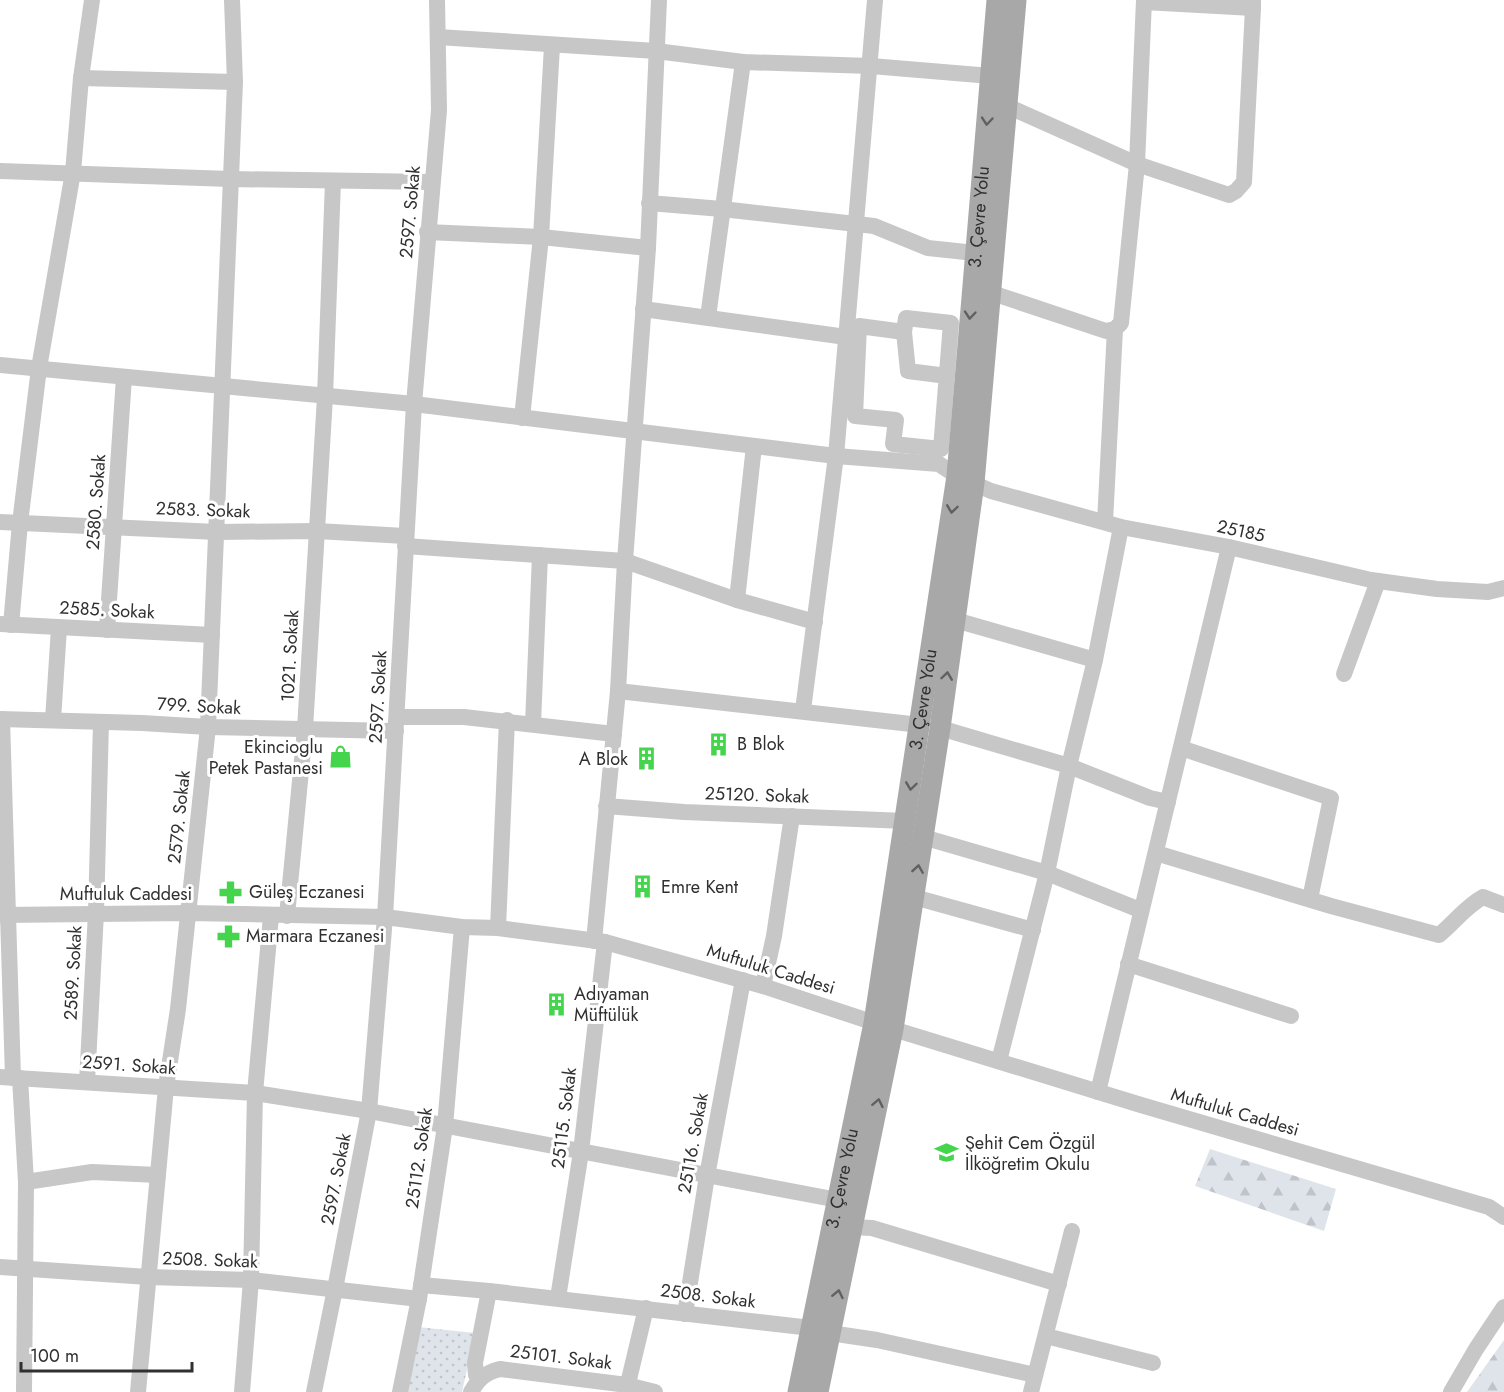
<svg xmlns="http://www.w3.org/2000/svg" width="1504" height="1392" font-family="Jost,sans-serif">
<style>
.forest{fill:url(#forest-firs)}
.park{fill:url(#park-dots)}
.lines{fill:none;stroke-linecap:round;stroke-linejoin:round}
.minor{stroke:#c7c7c7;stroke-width:16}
.major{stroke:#a8a8a8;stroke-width:21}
.oneway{stroke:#606060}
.labels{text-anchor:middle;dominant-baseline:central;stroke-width:6;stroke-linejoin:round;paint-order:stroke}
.street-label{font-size:18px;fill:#303030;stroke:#fff}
.poi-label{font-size:18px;fill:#303030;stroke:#fff;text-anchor:start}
</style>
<defs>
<pattern id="forest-firs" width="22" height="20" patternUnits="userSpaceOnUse" patternTransform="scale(1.5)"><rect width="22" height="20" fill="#dfe4eb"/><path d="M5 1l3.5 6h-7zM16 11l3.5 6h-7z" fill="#c0c4ca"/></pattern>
<pattern id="park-dots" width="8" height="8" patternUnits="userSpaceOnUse" patternTransform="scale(1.5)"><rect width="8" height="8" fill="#dfe4eb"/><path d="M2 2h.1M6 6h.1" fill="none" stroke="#c0c4ca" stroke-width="1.8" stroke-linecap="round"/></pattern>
</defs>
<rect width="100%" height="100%" fill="#fff"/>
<g class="forest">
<path d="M 1210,1149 L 1336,1189 L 1324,1231 L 1195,1186 Z"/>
<path d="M 1504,1340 L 1504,1392 L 1467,1392 L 1499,1347 Z"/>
</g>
<path class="park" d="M 418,1327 L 475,1333 L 462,1392 L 404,1392 Z"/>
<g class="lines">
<g class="minor">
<path d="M 1144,2 L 1253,8 L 1253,0"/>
<path d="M 438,37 L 656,51 L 743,62 L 871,66 L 991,76"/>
<path d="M 81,78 L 235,82"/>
<path d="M 1007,106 L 1137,164 L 1229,195 L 1236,191 L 1244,182 L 1253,8"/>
<path d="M 0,171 L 230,179 L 432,182"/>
<path d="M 649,203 L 722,209 L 874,226 L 928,248 L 975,253"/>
<path d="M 427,232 L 541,237 L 648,248"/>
<path d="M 992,293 L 1106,331 L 1115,329 L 1121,323 L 1137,164 L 1144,0"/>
<path d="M 643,309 L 846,337"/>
<path d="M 708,317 L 743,62"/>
<path d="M 904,332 L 859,326 L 855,416 L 896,420 L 893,444 L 941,449 L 951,323 L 906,318 L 904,332 L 908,371 L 947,376"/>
<path d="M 0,365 L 414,404 L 836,456 L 939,464 L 957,476 L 991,491 L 1121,527 L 1229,547 L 1371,580 L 1437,589 L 1488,592 L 1504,588"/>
<path d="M 522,418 L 541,237 L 552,46"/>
<path d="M 0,522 L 217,532 L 317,531 L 405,536"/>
<path d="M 1105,522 L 1115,329"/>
<path d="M 1121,527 L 1095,660 L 1069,766 L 1047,873 L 1140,910"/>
<path d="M 405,546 L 625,561 L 737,600 L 815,622"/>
<path d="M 737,600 L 754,446"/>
<path d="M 955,620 L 1095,660"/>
<path d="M 0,624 L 212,635"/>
<path d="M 11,625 L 20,523 L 39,368 L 73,172 L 81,78 L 92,0"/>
<path d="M 107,630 L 124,377"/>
<path d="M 1344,674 L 1378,581"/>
<path d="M 618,691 L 920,725"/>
<path d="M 803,710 L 836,456 L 875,0"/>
<path d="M 397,717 L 464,717 L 614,734"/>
<path d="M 0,719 L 142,723 L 208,727 L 396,731"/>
<path d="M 2,719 L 13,1078"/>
<path d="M 53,720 L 59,628"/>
<path d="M 533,724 L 540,555"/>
<path d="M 940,728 L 1069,766 L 1150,798 L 1168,802"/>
<path d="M 1181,748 L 1331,798 L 1310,899"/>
<path d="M 606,806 L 684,812 L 906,821"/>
<path d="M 923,837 L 1047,873 L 999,1061"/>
<path d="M 1156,853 L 1331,906 L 1439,935 C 1455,922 1465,907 1483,897 L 1504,905"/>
<path d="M 914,897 L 1033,930"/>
<path d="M 0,915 L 189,913 L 385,917 L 462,927 L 498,928 L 605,942 L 763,986 L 893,1029 L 1141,1105 L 1489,1207 L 1504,1217"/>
<path d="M 287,916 L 305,729 L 325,397 L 333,181"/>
<path d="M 498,928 L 507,720"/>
<path d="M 594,941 L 618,691 L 625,561 L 648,248 L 659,0"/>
<path d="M 1128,964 L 1291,1016"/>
<path d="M 763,986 L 774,936 L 792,816"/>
<path d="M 0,1077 L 255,1093 L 369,1111 L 838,1200"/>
<path d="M 20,1078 L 26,1182 L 24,1392"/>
<path d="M 87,1082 L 96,913 L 101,722"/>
<path d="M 1098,1092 L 1229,547"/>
<path d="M 26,1182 L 92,1172 L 158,1175"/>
<path d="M 852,1227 L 872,1228 L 1059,1284"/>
<path d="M 0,1267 L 148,1277 L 251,1280 L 419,1299"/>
<path d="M 421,1285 L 489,1291 L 811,1328"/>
<path d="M 558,1298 L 581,1152 L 605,942"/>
<path d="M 685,1314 L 707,1176 L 743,980"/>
<path d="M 830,1333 L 877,1340 L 1035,1375"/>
<path d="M 1046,1336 L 1153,1363"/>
<path d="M 479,1378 L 476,1375 L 475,1363 L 489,1291"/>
<path d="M 138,1392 L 166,1087 L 178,1009 L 208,727 L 235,82 L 232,0"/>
<path d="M 242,1392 L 251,1280 L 255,1093 L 271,916"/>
<path d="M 314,1392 L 335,1289 L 369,1111 L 385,917 L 414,404 L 439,110 L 437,0"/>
<path d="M 400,1392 L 419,1299 L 445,1126 L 462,927"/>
<path d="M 471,1392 C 479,1378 485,1373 500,1369 L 627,1385 L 655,1392"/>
<path d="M 626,1392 L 646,1308"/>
<path d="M 1031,1392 L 1072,1231"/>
<path d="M 1451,1392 L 1476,1349 L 1504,1307"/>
</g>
<g class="major">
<path id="s1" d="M 798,1392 L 874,1023 L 957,476 L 997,0"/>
<path d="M 818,1392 L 893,1029 L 940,728 L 974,483 L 1016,0"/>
</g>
</g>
<defs><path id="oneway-chevron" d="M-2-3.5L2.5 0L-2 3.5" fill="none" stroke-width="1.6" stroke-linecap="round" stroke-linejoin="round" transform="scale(1.5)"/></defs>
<g class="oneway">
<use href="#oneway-chevron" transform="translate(987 121) rotate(95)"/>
<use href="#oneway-chevron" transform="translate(970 315) rotate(95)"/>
<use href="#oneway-chevron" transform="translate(952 509) rotate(98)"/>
<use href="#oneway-chevron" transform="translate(947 676) rotate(-82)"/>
<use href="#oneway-chevron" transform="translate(911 786) rotate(98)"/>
<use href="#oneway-chevron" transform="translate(918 869) rotate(-81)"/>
<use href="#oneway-chevron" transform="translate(878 1103) rotate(-78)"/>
<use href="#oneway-chevron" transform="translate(838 1294) rotate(-78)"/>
</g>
<defs>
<symbol id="building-bare" viewBox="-9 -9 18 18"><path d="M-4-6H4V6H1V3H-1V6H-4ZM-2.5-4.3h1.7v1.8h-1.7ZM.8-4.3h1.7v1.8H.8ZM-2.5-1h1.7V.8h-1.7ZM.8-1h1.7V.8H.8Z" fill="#44d54d" stroke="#fff" stroke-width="2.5" paint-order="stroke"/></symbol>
<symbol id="shop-bare" viewBox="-9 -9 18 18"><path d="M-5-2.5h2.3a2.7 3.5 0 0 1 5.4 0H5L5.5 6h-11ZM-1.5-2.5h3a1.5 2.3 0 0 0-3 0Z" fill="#44d54d" stroke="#fff" stroke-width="2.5" paint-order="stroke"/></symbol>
<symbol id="pharmacy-bare" viewBox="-9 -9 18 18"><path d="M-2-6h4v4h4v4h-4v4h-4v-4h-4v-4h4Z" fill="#44d54d" stroke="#fff" stroke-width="2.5" paint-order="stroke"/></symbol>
<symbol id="school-bare" viewBox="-9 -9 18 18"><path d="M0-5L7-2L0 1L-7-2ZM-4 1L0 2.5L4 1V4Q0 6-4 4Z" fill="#44d54d" stroke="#fff" stroke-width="2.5" paint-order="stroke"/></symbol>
</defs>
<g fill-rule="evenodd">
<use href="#building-bare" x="702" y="728" width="33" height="33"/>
<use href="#shop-bare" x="324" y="740" width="33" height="33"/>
<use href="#building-bare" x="630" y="742" width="33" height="33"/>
<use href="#building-bare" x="626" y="870" width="33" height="33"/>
<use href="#pharmacy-bare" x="214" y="876" width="33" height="33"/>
<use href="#pharmacy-bare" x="212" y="920" width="33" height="33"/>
<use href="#building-bare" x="540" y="988" width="33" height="33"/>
<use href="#school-bare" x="930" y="1136" width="33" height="33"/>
</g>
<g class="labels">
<g class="street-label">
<text transform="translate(410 212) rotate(-85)">2597. Sokak</text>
<text stroke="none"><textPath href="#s1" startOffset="1190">3. Çevre Yolu</textPath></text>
<text transform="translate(96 502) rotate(-86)">2580. Sokak</text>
<text transform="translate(203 510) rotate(2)">2583. Sokak</text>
<text transform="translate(1241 531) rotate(12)">25185</text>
<text transform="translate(107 610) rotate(3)">2585. Sokak</text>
<text transform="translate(290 656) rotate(-87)">1021. Sokak</text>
<text transform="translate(378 697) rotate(-87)">2597. Sokak</text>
<text stroke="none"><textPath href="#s1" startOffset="704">3. Çevre Yolu</textPath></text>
<text transform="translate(199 706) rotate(3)">799. Sokak</text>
<text transform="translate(757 795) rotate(2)">25120. Sokak</text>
<text transform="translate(179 817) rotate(-84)">2579. Sokak</text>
<text x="126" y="894">Muftuluk Caddesi</text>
<text transform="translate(771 969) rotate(17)">Muftuluk Caddesi</text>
<text transform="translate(73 973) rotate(-87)">2589. Sokak</text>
<text transform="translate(129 1065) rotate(4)">2591. Sokak</text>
<text transform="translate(1235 1112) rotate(16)">Muftuluk Caddesi</text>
<text transform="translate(564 1118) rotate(-83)">25115. Sokak</text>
<text transform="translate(693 1143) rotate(-80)">25116. Sokak</text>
<text transform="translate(419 1158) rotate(-82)">25112. Sokak</text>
<text transform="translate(336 1179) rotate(-79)">2597. Sokak</text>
<text stroke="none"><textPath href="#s1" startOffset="218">3. Çevre Yolu</textPath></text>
<text transform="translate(210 1260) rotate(2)">2508. Sokak</text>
<text transform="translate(708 1296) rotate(7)">2508. Sokak</text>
<text transform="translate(561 1357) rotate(7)">25101. Sokak</text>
</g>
<g class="poi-label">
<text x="737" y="744">B Blok</text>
<text x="323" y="747" text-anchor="end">Ekincioglu<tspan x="323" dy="21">Petek Pastanesi</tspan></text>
<text x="628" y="759" text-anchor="end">A Blok</text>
<text x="661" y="887">Emre Kent</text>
<text x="249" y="892">Güleş Eczanesi</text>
<text x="246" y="936">Marmara Eczanesi</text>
<text x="574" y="994">Adıyaman<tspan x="574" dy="21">Müftülük</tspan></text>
<text x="965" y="1143">Şehit Cem Özgül<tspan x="965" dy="21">İlköğretim Okulu</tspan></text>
</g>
</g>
<path d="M21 1362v9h171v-9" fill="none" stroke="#303030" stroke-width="3"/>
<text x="30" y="1362" font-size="18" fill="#303030" stroke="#ffffff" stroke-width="4.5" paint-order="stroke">100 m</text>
</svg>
